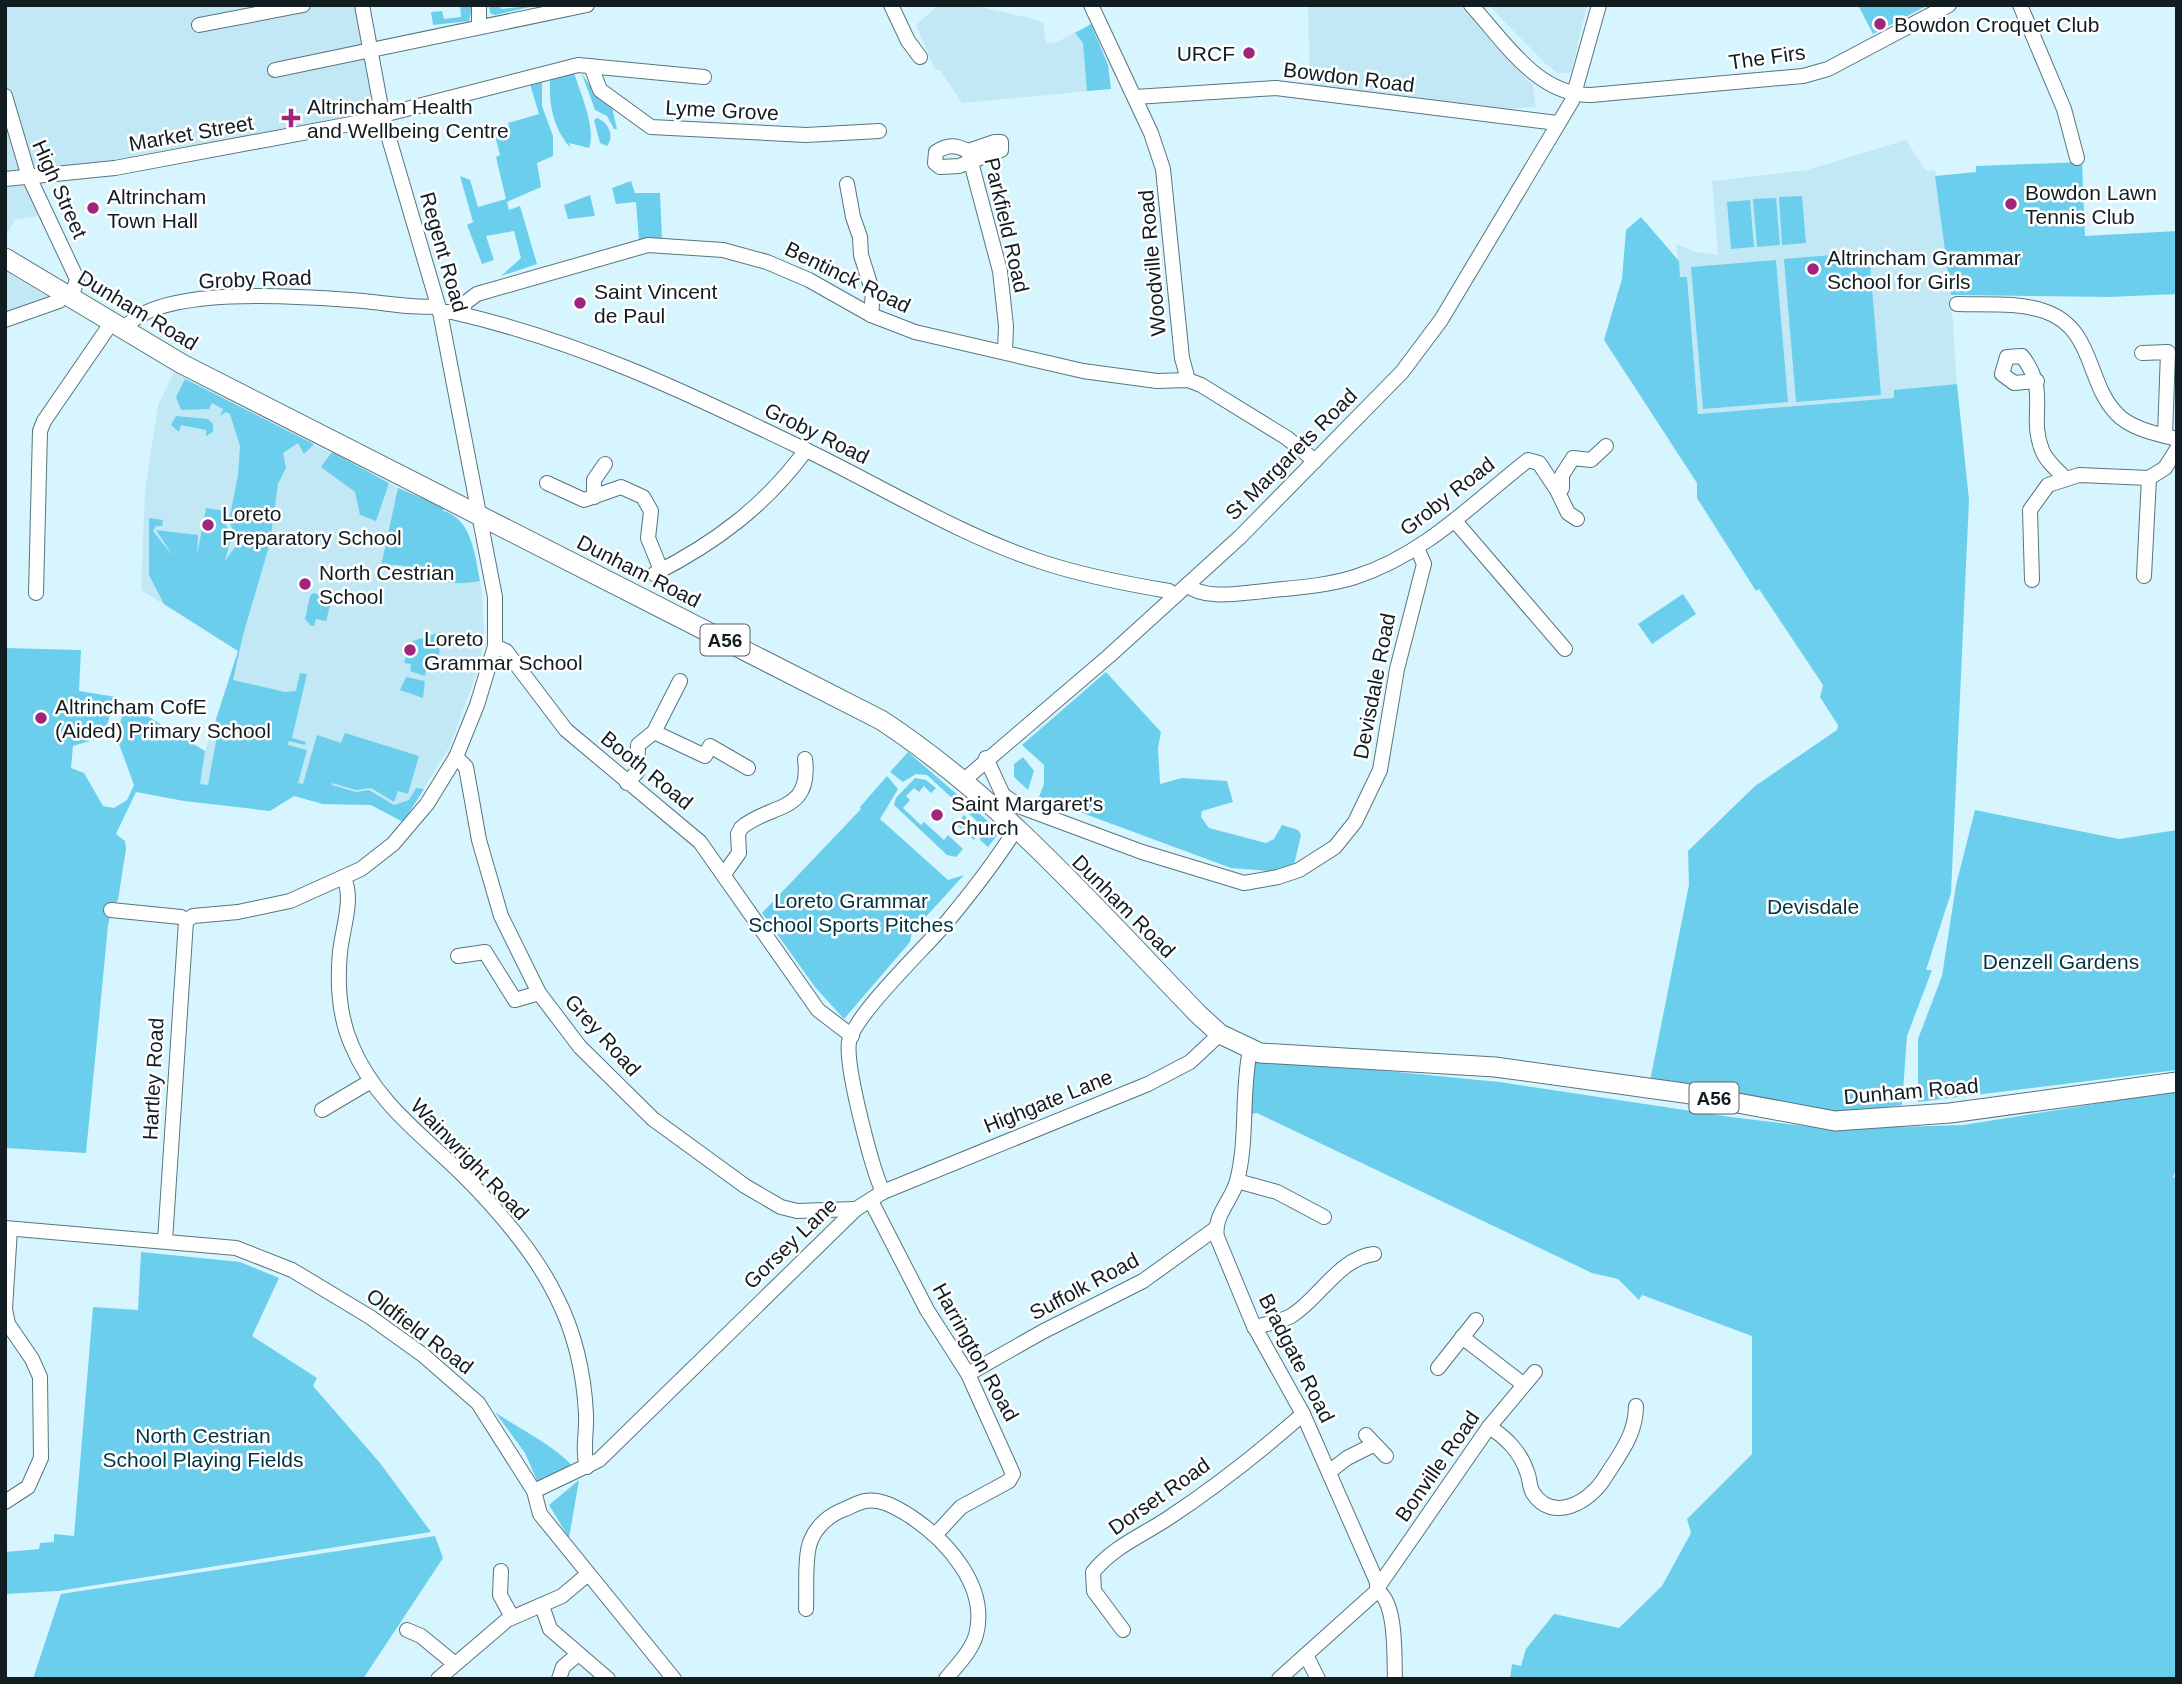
<svg xmlns="http://www.w3.org/2000/svg" width="2182" height="1684" font-family="Helvetica,sans-serif">
<style>
.built{fill:#c2e8f6}
.green{fill:#6cceed}
.lines{fill:none;stroke-linecap:round;stroke-linejoin:round}
.minor-casing{stroke:#5a747d;stroke-width:16}
.highway-casing{stroke:#5a747d;stroke-width:21}
.minor{stroke:#fff;stroke-width:14}
.highway{stroke:#fff;stroke-width:19}
.poi-dot{fill:#a0257b;stroke:#fff;stroke-width:2.5}
.labels{text-anchor:middle;dominant-baseline:central;stroke-width:5;stroke-linejoin:round;paint-order:stroke}
.shield{fill:#fff;stroke:#596164;stroke-width:2}
.shield-label{font-size:19px;font-weight:bold;fill:#121d21}
.poi-label{font-size:21px;fill:#121d21;stroke:#fff;text-anchor:start}
.street-label{font-size:21px;fill:#121d21;stroke:#fff}
.park-label{font-size:21px;fill:#003442;stroke:#fff}
</style>
<rect width="100%" height="100%" fill="#d7f5ff"/>
<g class="built">
<path d="M 5,5 L 356,5 L 374,109 L 368,116 L 219,144 L 37,172 L 24,185 L 38,216 L 15,220 L 5,236 Z"/>
<path d="M 938,5 L 972,5 L 1033,19 L 1043,23 L 1046,43 L 1057,42 L 1091,24 L 1108,65 L 1111,89 L 962,103 L 940,70 L 935,70 L 916,25 Z"/>
<path d="M 1308,5 L 1459,5 L 1533,86 L 1536,107 L 1509,109 L 1310,86 Z"/>
<path d="M 1488,5 L 1587,5 L 1571,73 L 1558,73 L 1546,64 Z"/>
<path d="M 1906,140 L 1926,171 L 1935,170 L 1951,295 L 1957,384 L 1895,390 L 1895,398 L 1698,414 L 1687,277 L 1680,277 L 1676,244 L 1696,252 L 1718,255 L 1712,181 L 1807,170 Z"/>
<path d="M 5,271 L 50,298 L 5,314 Z"/>
<path d="M 174,372 L 398,488 L 443,507 L 466,528 L 482,590 L 484,635 L 480,664 L 450,746 L 403,822 L 371,805 L 323,804 L 294,796 L 252,795 L 199,784 L 205,751 L 238,651 L 141,590 L 145,491 L 158,405 Z"/>
</g>
<g class="green">
<path d="M 460,5 L 473,5 L 469,21 L 433,25 L 431,12 L 442,11 L 444,19 L 461,17 Z"/>
<path d="M 489,5 L 500,5 L 501,9 L 538,5 L 495,15 L 490,13 Z"/>
<path d="M 1858,5 L 1928,5 L 1873,34 Z"/>
<path d="M 1091,24 L 1108,65 L 1111,89 L 1087,91 L 1083,43 L 1075,33 Z"/>
<path d="M 574,73 C 580,91 597,131 589,148 L 569,143 L 571,148 C 553,129 549,105 550,80 Z"/>
<path d="M 582,74 L 598,97 L 611,103 L 617,129 L 614,129 L 607,116 L 595,110 Z"/>
<path d="M 542,82 L 542,106 L 553,136 L 553,156 L 537,163 L 541,187 L 507,202 L 509,210 L 520,206 L 537,264 L 501,276 L 521,258 L 514,231 L 486,236 L 494,260 L 482,264 L 467,225 L 473,222 L 460,176 L 470,180 L 478,207 L 506,199 L 496,157 L 500,155 L 494,132 L 509,128 L 508,123 L 539,114 L 530,84 Z"/>
<path d="M 597,118 C 608,122 615,136 607,146 L 600,143 L 594,120 Z"/>
<path d="M 2082,162 L 2085,236 L 2177,231 L 2177,294 L 2109,297 L 1951,295 L 1935,176 L 1976,172 L 1976,166 Z"/>
<path d="M 631,181 L 635,193 L 660,193 L 662,239 L 639,240 L 636,202 L 616,204 L 612,188 Z"/>
<path d="M 590,195 L 595,216 L 568,219 L 564,205 Z"/>
<path d="M 1802,196 L 1806,243 L 1782,245 L 1779,197 Z"/>
<path d="M 1776,198 L 1780,245 L 1757,247 L 1753,199 Z"/>
<path d="M 1750,200 L 1754,247 L 1731,249 L 1727,202 Z"/>
<path d="M 1641,217 L 1679,261 L 1680,277 L 1687,277 L 1698,414 L 1894,398 L 1894,390 L 1957,384 L 1969,500 L 1951,893 L 1926,970 L 1932,970 L 1907,1036 L 1902,1105 L 1831,1114 L 1650,1081 L 1689,885 L 1688,851 L 1755,786 L 1837,730 L 1838,725 L 1820,697 L 1823,685 L 1759,589 L 1756,591 L 1697,498 L 1697,483 L 1604,340 L 1622,279 L 1626,230 Z"/>
<path d="M 1869,252 L 1881,395 L 1796,402 L 1784,259 Z"/>
<path d="M 1776,260 L 1788,402 L 1703,409 L 1691,267 Z"/>
<path d="M 185,379 L 314,444 L 304,454 L 298,443 L 283,453 L 286,468 L 278,484 L 270,543 L 243,635 L 233,680 L 285,692 L 296,691 L 300,673 L 307,674 L 292,738 L 306,742 L 305,745 L 289,741 L 288,745 L 307,750 L 298,783 L 303,784 L 317,735 L 341,743 L 345,733 L 419,756 L 408,794 L 398,791 L 394,802 L 371,788 L 356,790 L 332,783 L 332,785 L 356,792 L 369,790 L 394,805 L 409,800 L 416,788 L 424,789 L 403,822 L 371,805 L 323,804 L 294,796 L 270,811 L 184,801 L 136,792 L 116,834 L 125,841 L 126,849 L 118,900 L 111,910 L 108,926 L 86,1153 L 5,1148 L 5,648 L 81,650 L 79,691 L 116,697 L 103,737 L 73,746 L 71,768 L 84,773 L 103,806 L 114,808 L 127,800 L 134,785 L 116,736 L 126,703 L 205,751 L 200,784 L 208,785 L 217,736 L 224,732 L 213,729 L 238,651 L 164,604 L 149,575 L 149,518 L 163,520 L 162,526 L 156,526 L 153,531 L 173,556 L 156,530 L 198,535 L 197,555 L 206,508 L 225,511 L 225,524 L 232,534 L 225,561 L 238,543 L 229,521 L 238,475 L 240,446 L 230,414 L 226,412 L 220,416 L 223,409 L 212,403 L 209,409 L 181,410 L 176,397 Z"/>
<path d="M 176,416 L 208,419 L 213,424 L 213,432 L 206,436 L 206,430 L 181,425 L 179,432 L 171,425 Z"/>
<path d="M 332,452 L 389,483 L 376,521 L 360,515 L 355,492 L 321,467 Z"/>
<path d="M 398,488 L 443,507 L 443,511 C 472,518 475,556 480,581 C 467,583 453,585 441,580 C 420,572 405,561 381,566 Z"/>
<path d="M 313,593 L 327,597 L 331,602 L 326,621 L 316,619 L 314,626 L 311,626 L 305,619 L 310,596 Z"/>
<path d="M 1683,594 L 1696,614 L 1652,644 L 1638,624 Z"/>
<path d="M 441,632 L 439,656 L 427,664 L 425,676 L 410,671 L 411,664 L 404,663 L 410,642 Z"/>
<path d="M 1106,672 L 1161,732 L 1158,748 L 1160,784 L 1182,778 L 1227,781 L 1233,802 L 1202,811 L 1201,817 L 1209,828 L 1266,843 L 1274,839 L 1282,825 L 1298,830 L 1301,835 L 1294,865 L 1269,871 L 1231,868 L 1039,797 L 1044,784 L 1044,765 L 1022,745 Z"/>
<path d="M 406,677 L 425,681 L 423,698 L 400,690 Z"/>
<path d="M 908,752 L 996,828 L 999,833 L 988,847 L 980,840 L 982,831 L 978,822 L 927,775 L 916,774 L 903,782 L 890,772 Z"/>
<path d="M 1023,757 L 1034,771 L 1028,790 L 1014,777 L 1014,764 Z"/>
<path d="M 887,776 L 898,789 L 880,819 L 948,880 L 964,875 L 912,932 L 910,942 L 844,1019 L 815,987 L 762,913 L 861,809 L 860,807 Z"/>
<path d="M 915,778 L 926,780 L 936,788 L 931,793 L 924,786 L 919,792 L 914,788 L 906,796 L 910,800 L 903,808 L 921,825 L 924,822 L 944,840 L 948,835 L 963,849 L 956,857 L 947,855 L 894,805 L 896,798 Z"/>
<path d="M 1975,810 L 2119,839 L 2177,830 L 2177,1070 L 1918,1102 L 1918,1039 L 1942,976 L 1956,885 Z"/>
<path d="M 964,815 C 972,822 982,829 974,840 L 957,825 Z"/>
<path d="M 1255,1058 L 1499,1082 L 1731,1117 L 1829,1129 L 1963,1125 L 2177,1091 L 2177,1168 L 2173,1177 L 2177,1179 L 2177,1679 L 1510,1679 L 1512,1664 L 1521,1666 L 1526,1649 L 1554,1614 L 1619,1628 L 1662,1586 L 1691,1533 L 1687,1519 L 1752,1454 L 1752,1336 L 1642,1295 L 1639,1300 L 1618,1279 L 1592,1273 L 1257,1113 L 1251,1114 Z"/>
<path d="M 141,1252 L 240,1262 L 279,1278 L 252,1336 L 317,1378 L 313,1386 L 380,1463 L 431,1532 L 58,1591 L 5,1594 L 5,1552 L 39,1549 L 40,1543 L 54,1542 L 54,1534 L 74,1536 L 93,1307 L 138,1310 Z"/>
<path d="M 495,1412 C 519,1429 557,1447 574,1468 L 542,1492 L 525,1453 Z"/>
<path d="M 579,1480 L 569,1538 L 549,1505 Z"/>
<path d="M 435,1536 L 443,1558 L 363,1679 L 33,1679 L 61,1594 Z"/>
</g>
<g class="lines">
<defs>
<g id="minor">
<path d="M 891,5 L 908,41 L 920,57"/>
<path d="M 1091,5 L 1151,133 L 1163,169 L 1182,358 L 1188,380"/>
<path d="M 1471,5 C 1505,42 1537,95 1591,95 L 1803,76 L 1828,69 L 1949,5"/>
<path d="M 2020,5 L 2064,109 L 2077,158"/>
<path d="M 199,25 L 303,5"/>
<path d="M 479,27 L 479,5"/>
<path d="M 591,66 L 600,90 L 651,127 L 806,135 L 879,131"/>
<path d="M 275,70 L 587,5"/>
<path d="M 5,96 L 29,177 L 77,279 L 72,296"/>
<path d="M 1135,97 L 1276,88 L 1557,123"/>
<path d="M 383,115 L 578,65 L 704,77"/>
<path d="M 994,142 L 1001,142 L 1001,150 L 959,166 L 940,167 L 935,163 L 936,152 C 948,144 956,145 968,151 Z"/>
<path d="M 968,151 L 1000,271 L 1006,326 L 1005,351"/>
<path d="M 5,179 L 115,168 L 383,118"/>
<path d="M 847,184 L 853,217 L 860,237 L 861,255 L 873,293 L 871,315"/>
<path d="M 1957,304 C 1984,305 2018,302 2044,311 C 2095,328 2086,383 2117,414 C 2131,429 2158,434 2177,439"/>
<path d="M 440,312 L 452,312 C 580,341 688,393 806,450 C 885,488 961,536 1045,563 C 1085,576 1127,584 1169,591 L 1174,596"/>
<path d="M 462,314 L 465,303 L 477,294 L 648,245 L 723,250 L 767,262 L 809,280 L 871,315 L 915,332 L 1083,371 L 1157,381 L 1188,380 L 1201,385 L 1287,438 L 1315,461"/>
<path d="M 5,320 L 59,301 L 66,292"/>
<path d="M 124,330 C 155,283 311,297 363,301 C 387,303 415,309 438,306"/>
<path d="M 2142,353 L 2168,352 L 2165,436"/>
<path d="M 2037,381 L 2014,383 L 2002,374 L 2007,357 L 2022,356 C 2050,392 2028,415 2042,450 C 2046,461 2058,471 2066,479"/>
<path d="M 547,483 L 584,500 L 621,487 L 643,497 L 651,511 L 648,538 L 661,570"/>
<path d="M 1557,490 L 1568,513 L 1577,519"/>
<path d="M 594,497 L 594,480 L 605,464"/>
<path d="M 1455,521 L 1565,649"/>
<path d="M 654,574 C 715,543 765,506 806,450"/>
<path d="M 2144,576 L 2149,478"/>
<path d="M 2032,580 L 2030,510 L 2048,485 L 2079,475 L 2149,478 L 2165,468 L 2177,449"/>
<path d="M 1187,585 C 1203,599 1235,594 1255,592 C 1288,588 1323,587 1355,577 C 1424,555 1473,503 1528,460 L 1539,463 L 1557,490 L 1562,488 L 1562,475 L 1573,458 L 1591,460 L 1606,446"/>
<path d="M 36,593 L 40,431 L 44,421 L 112,322"/>
<path d="M 495,646 L 506,651 L 566,730 L 700,842 L 818,1010 L 852,1036"/>
<path d="M 654,732 L 705,756 L 710,746 L 748,768"/>
<path d="M 456,757 L 466,767 L 479,840 L 501,916 L 539,993 L 580,1047 L 653,1119 L 745,1186 L 781,1207 L 797,1211 L 856,1209"/>
<path d="M 986,758 L 1003,795 L 1021,807 L 1142,852 L 1244,883 L 1278,877 L 1299,870 L 1335,847 L 1355,822 L 1380,770 L 1397,669 L 1424,564 L 1417,548"/>
<path d="M 964,780 L 1109,656 L 1240,537 L 1402,372 L 1441,320 L 1572,101 L 1599,5"/>
<path d="M 627,783 L 637,772 L 638,745 L 654,732 L 680,681"/>
<path d="M 724,874 L 739,853 L 738,834 L 741,828 C 770,803 812,814 805,759"/>
<path d="M 344,879 C 354,898 342,931 340,952 C 337,984 339,1017 352,1046 C 375,1101 421,1134 462,1174 C 498,1210 534,1251 556,1296 C 575,1333 584,1373 586,1414 C 587,1431 582,1450 587,1467"/>
<path d="M 111,910 L 181,917 L 186,921"/>
<path d="M 458,956 L 485,952 L 515,1000 L 539,993"/>
<path d="M 1250,1050 C 1241,1093 1248,1139 1237,1181 C 1232,1200 1213,1216 1217,1237 L 1253,1324 L 1303,1414 L 1377,1582 L 1377,1591 C 1397,1601 1394,1658 1395,1679"/>
<path d="M 322,1110 L 371,1081"/>
<path d="M 1237,1181 L 1277,1192 L 1324,1217"/>
<path d="M 883,1192 C 872,1169 845,1066 849,1042 C 854,1015 925,948 946,923 C 971,893 995,862 1016,829"/>
<path d="M 871,1201 L 927,1310 L 968,1374 L 1013,1474 L 1009,1481 L 961,1507 L 936,1534"/>
<path d="M 5,1228 L 236,1248 L 292,1270 L 370,1317 L 423,1355 L 478,1403 L 534,1491 L 540,1514 L 674,1679"/>
<path d="M 165,1241 L 186,921 L 193,916 L 238,912 L 290,901 L 361,869 L 393,844 L 427,804 L 456,757 L 477,705 L 495,646 L 495,597 L 440,312 L 383,118 L 362,5"/>
<path d="M 1254,1327 C 1266,1324 1280,1322 1291,1316 C 1319,1299 1339,1258 1374,1254"/>
<path d="M 1462,1337 L 1523,1384"/>
<path d="M 1438,1368 L 1476,1320"/>
<path d="M 968,1374 L 1042,1332 L 1143,1281 L 1215,1229"/>
<path d="M 1489,1427 C 1506,1437 1521,1453 1527,1472 C 1530,1478 1529,1487 1533,1493 C 1553,1524 1590,1501 1604,1479 C 1619,1455 1636,1435 1636,1406"/>
<path d="M 1366,1435 L 1386,1456"/>
<path d="M 1329,1472 L 1347,1458 L 1373,1445"/>
<path d="M 534,1491 L 599,1460 L 856,1209 L 883,1192 L 1148,1084 L 1190,1062 L 1220,1034"/>
<path d="M 5,1502 L 28,1487 L 41,1458 L 40,1377 L 32,1359 L 8,1324 L 5,1309 L 10,1229"/>
<path d="M 501,1571 L 500,1595 L 512,1617"/>
<path d="M 1378,1587 L 1489,1427 L 1535,1372"/>
<path d="M 542,1606 L 550,1629 L 608,1679"/>
<path d="M 806,1609 C 807,1591 804,1555 811,1540 C 817,1525 831,1514 845,1509 C 852,1506 859,1502 865,1501 C 881,1498 897,1508 910,1516 C 946,1540 989,1586 976,1635 C 971,1652 957,1665 946,1679"/>
<path d="M 407,1630 L 421,1636 L 455,1664"/>
<path d="M 1123,1630 L 1094,1591 L 1093,1572 C 1113,1547 1141,1536 1167,1519 C 1214,1488 1261,1451 1303,1414"/>
<path d="M 1306,1655 L 1318,1679"/>
<path d="M 438,1679 L 507,1620 L 562,1596 L 588,1574"/>
<path d="M 559,1679 L 563,1667 L 577,1655"/>
<path d="M 1279,1679 L 1377,1591"/>
</g>
<path id="highway" d="M 5,258 L 182,364 L 881,720 C 1002,799 1099,912 1199,1015 L 1220,1034 L 1260,1053 L 1495,1067 L 1684,1093 L 1835,1121 L 1950,1113 L 2177,1082"/>
</defs>
<use href="#minor" class="minor-casing"/>
<use href="#highway" class="highway-casing"/>
<use href="#minor" class="minor"/>
<use href="#highway" class="highway"/>
</g>
<g class="poi-dot">
<circle cx="1880" cy="24" r="7"/>
<circle cx="1249" cy="53" r="7"/>
<path d="M287.5 107.5h7v7h7v7h-7v7h-7v-7h-7v-7h7z"/>
<circle cx="2011" cy="204" r="7"/>
<circle cx="93" cy="208" r="7"/>
<circle cx="1813" cy="269" r="7"/>
<circle cx="580" cy="303" r="7"/>
<circle cx="208" cy="525" r="7"/>
<circle cx="305" cy="584" r="7"/>
<circle cx="410" cy="650" r="7"/>
<circle cx="41" cy="718" r="7"/>
<circle cx="937" cy="815" r="7"/>
</g>
<g class="labels">
<g class="shield">
<rect x="700.5" y="624.5" width="49" height="31" rx="5"/>
<rect x="1689.5" y="1082.5" width="49" height="31" rx="5"/>
</g>
<g class="shield-label">
<text x="725" y="640">A56</text>
<text x="1714" y="1098">A56</text>
</g>
<g class="poi-label">
<text x="1894" y="24">Bowdon Croquet Club</text>
<text x="1235" y="53" text-anchor="end">URCF</text>
<text x="307" y="106">Altrincham Health<tspan x="307" dy="24">and Wellbeing Centre</tspan></text>
<text x="2025" y="192">Bowdon Lawn<tspan x="2025" dy="24">Tennis Club</tspan></text>
<text x="107" y="196">Altrincham<tspan x="107" dy="24">Town Hall</tspan></text>
<text x="1827" y="257">Altrincham Grammar<tspan x="1827" dy="24">School for Girls</tspan></text>
<text x="594" y="291">Saint Vincent<tspan x="594" dy="24">de Paul</tspan></text>
<text x="222" y="513">Loreto<tspan x="222" dy="24">Preparatory School</tspan></text>
<text x="319" y="572">North Cestrian<tspan x="319" dy="24">School</tspan></text>
<text x="424" y="638">Loreto<tspan x="424" dy="24">Grammar School</tspan></text>
<text x="55" y="706">Altrincham CofE<tspan x="55" dy="24">(Aided) Primary School</tspan></text>
<text x="951" y="803">Saint Margaret's<tspan x="951" dy="24">Church</tspan></text>
</g>
<g class="street-label">
<text transform="translate(1767 57) rotate(-8)">The Firs</text>
<text transform="translate(1349 77) rotate(7)">Bowdon Road</text>
<text transform="translate(722 110) rotate(3)">Lyme Grove</text>
<text transform="translate(191 133) rotate(-10)">Market Street</text>
<text transform="translate(60 189) rotate(66)">High Street</text>
<text transform="translate(1007 225) rotate(77)">Parkfield Road</text>
<text transform="translate(444 252) rotate(74)">Regent Road</text>
<text transform="translate(1152 263) rotate(-95)">Woodville Road</text>
<text transform="translate(848 277) rotate(26)">Bentinck Road</text>
<text transform="translate(255 279) rotate(-2)">Groby Road</text>
<text transform="translate(138 310) rotate(31)">Dunham Road</text>
<text transform="translate(817 433) rotate(26)">Groby Road</text>
<text transform="translate(1291 454) rotate(-45)">St Margarets Road</text>
<text transform="translate(1447 496) rotate(-38)">Groby Road</text>
<text transform="translate(639 571) rotate(27)">Dunham Road</text>
<text transform="translate(1374 686) rotate(-79)">Devisdale Road</text>
<text transform="translate(647 770) rotate(39)">Booth Road</text>
<text transform="translate(1124 906) rotate(45)">Dunham Road</text>
<text transform="translate(603 1035) rotate(48)">Grey Road</text>
<text transform="translate(153 1079) rotate(-87)">Hartley Road</text>
<text transform="translate(1911 1091) rotate(-5)">Dunham Road</text>
<text transform="translate(1048 1101) rotate(-22)">Highgate Lane</text>
<text transform="translate(470 1159) rotate(46)">Wainwright Road</text>
<text transform="translate(790 1243) rotate(-44)">Gorsey Lane</text>
<text transform="translate(1084 1286) rotate(-28)">Suffolk Road</text>
<text transform="translate(420 1331) rotate(37)">Oldfield Road</text>
<text transform="translate(976 1352) rotate(61)">Harrington Road</text>
<text transform="translate(1297 1358) rotate(63)">Bradgate Road</text>
<text transform="translate(1437 1466) rotate(-55)">Bonville Road</text>
<text transform="translate(1159 1496) rotate(-35)">Dorset Road</text>
</g>
<g class="park-label">
<text x="851" y="900">Loreto Grammar<tspan x="851" dy="24">School Sports Pitches</tspan></text>
<text x="1813" y="906">Devisdale</text>
<text x="2061" y="961">Denzell Gardens</text>
<text x="203" y="1435">North Cestrian<tspan x="203" dy="24">School Playing Fields</tspan></text>
</g>
</g>
<rect width="2182" height="1684" fill="none" stroke="#121d21" stroke-width="14"/>
</svg>
